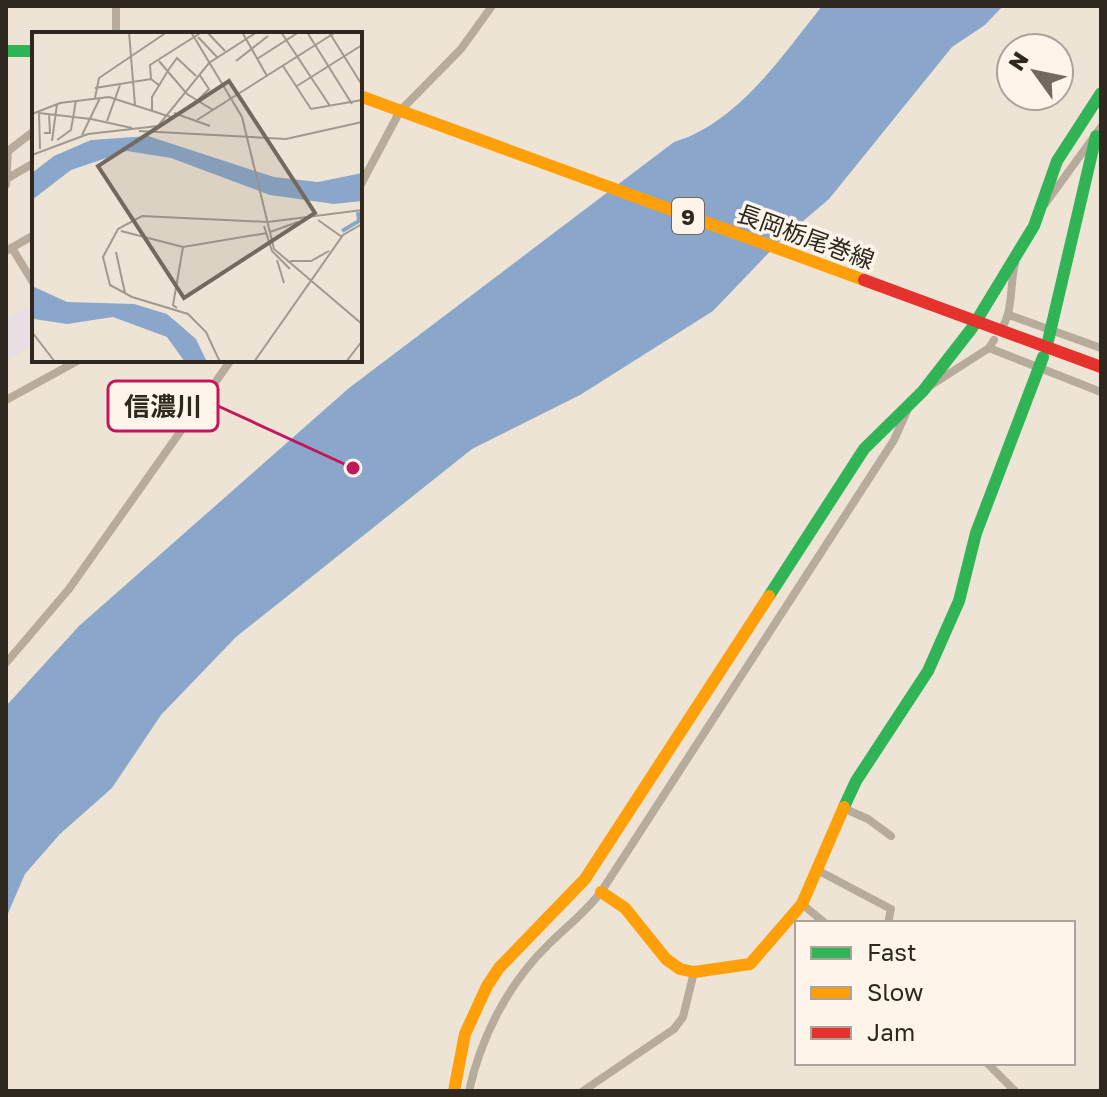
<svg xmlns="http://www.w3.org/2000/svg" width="1107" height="1097" font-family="'Golos Text','Noto Sans JP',sans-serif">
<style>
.education{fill:#e8dee4}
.water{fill:#8aa7cb}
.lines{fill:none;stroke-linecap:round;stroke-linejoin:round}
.street{stroke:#b7ab9c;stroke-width:8}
.fast{stroke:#30b455;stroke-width:12}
.slow{stroke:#ff9f0a;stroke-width:12}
.jam{stroke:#e5322d;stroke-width:12}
.labels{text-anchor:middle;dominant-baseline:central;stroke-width:7;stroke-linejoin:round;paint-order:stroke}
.shield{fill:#fdf5ea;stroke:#6d665c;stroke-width:2}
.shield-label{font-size:22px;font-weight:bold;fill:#2f281f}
.street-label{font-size:24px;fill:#2f281f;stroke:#fdf5ea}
.inset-river{fill:none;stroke:#8aa7cb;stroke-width:4}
.inset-road{fill:none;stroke:#a2998d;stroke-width:2}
.view{fill:#726a5f;fill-opacity:0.15;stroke:#726a5f;stroke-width:4}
.inset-edge{fill:none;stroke:#2f281f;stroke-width:4}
.leader{fill:none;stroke:#c2185b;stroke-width:3}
.callout-dot{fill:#c2185b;stroke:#fdf5ea;stroke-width:3}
.callout{fill:#fdf5ea;stroke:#c2185b;stroke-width:3}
.callout-label{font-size:26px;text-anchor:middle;font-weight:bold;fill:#2f281f}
</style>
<rect width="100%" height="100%" fill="#eee4d6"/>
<path class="education" d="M 34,304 L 34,343 L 6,363 L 6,319 Z"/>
<path class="water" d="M 822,6 L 1003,6 L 985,25 L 952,47 L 829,199 L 782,239 L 713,311 L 580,395 L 472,449 L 236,637 L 161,715 L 112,788 L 60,834 L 25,874 L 6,918 L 6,706 L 79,626 L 349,388 L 674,142 C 738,123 782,56 822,6 Z"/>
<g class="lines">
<g class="street">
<path d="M 116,6 L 116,34"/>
<path d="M 8,178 L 34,163"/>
<path d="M 6,185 L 8,151 L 34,131"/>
<path d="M 360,186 L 400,111 L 461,49 L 492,6"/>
<path d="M 1045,204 L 1101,127"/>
<path d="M 12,248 L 34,284"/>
<path d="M 6,251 L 34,235"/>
<path d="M 1009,315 L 1101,348"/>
<path d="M 1004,324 C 1013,307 1010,283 1015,263"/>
<path d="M 989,348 L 1101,392"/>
<path d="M 930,386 L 989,348 L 994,340"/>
<path d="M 6,400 L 79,360"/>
<path d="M 6,663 L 69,589 L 231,360"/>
<path d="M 843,808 L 868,819 L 891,836"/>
<path d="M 819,871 L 891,909 L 888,923"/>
<path d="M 802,904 L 825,923"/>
<path d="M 987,1063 L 1015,1091"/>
<path d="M 469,1091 C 481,1037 508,984 548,945 C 566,927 585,913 601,892 L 894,440 L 907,411"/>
<path d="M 583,1091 L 674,1029 L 683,1017 L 694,972"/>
</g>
<g class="fast">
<path d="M 6,51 L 34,51"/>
<path d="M 1048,341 L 1096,136"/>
<path d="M 769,596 L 864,449 L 923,391 L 972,328 L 1034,226 L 1057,161 L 1101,93"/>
<path d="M 844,807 L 856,781 L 928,671 L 959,601 L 976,533 L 1043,357"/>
</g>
<g class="slow">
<path d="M 360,96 L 864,280"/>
<path d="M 601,892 L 625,908 L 666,959 L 680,969 L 694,972 L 750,964 L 802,904 L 844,807"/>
<path d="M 454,1091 L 465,1034 L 487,986 L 499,968 L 585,879 L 769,596"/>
</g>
<path class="jam" d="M 864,280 L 1101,367"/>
</g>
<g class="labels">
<rect class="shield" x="672" y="198" width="32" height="36" rx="6"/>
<g class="shield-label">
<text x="688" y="216">9</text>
</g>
<g class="street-label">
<text transform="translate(806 236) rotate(20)">長岡栃尾巻線</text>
</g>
</g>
<g transform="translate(32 32)">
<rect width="330" height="330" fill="#eee4d6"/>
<path d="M 116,104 L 242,145 L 286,150 L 330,141 L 330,169 L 302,172 L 238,163 L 139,126 L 95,119 L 39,138 L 0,168 L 0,141 L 22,124 L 59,108 ZM 0,254 L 35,270 L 102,272 L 135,282 L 164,307 L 175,330 L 153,330 L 135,305 L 81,285 L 35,292 L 2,287 Z" fill="#8aa7cb"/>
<path class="inset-river" d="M 310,199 L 327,189 L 326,180"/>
<path class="inset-road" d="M 97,0 L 103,73M 159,0 L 210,85 L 242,217 L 330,292M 175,0 L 193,19M 210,0 L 235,44M 249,0 L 298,74M 275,0 L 320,72M 297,0 L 330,53M 166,5 L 185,25M 225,27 L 267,0M 127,29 L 155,62 L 181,78M 204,29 L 236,4M 251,34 L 279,77 L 330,68M 137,37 L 145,26 L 164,44M 119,47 L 118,33 L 170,0M 265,54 L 330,13M 63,56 L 119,47 L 128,54M 63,66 L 67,46 L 135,0M 166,68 L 177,57 L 167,42M 120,78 L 120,65 L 137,37M 7,80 L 8,117M 7,81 L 59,87M 142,81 L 178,94M 0,82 L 28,71 L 77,65 L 139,85M 59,87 L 100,96M 165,88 L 304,0M 75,89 L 88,53M 107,99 L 254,107 L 330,90M 12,101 L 18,101 L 17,82M 50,103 L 68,66M 25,108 L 39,98 L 44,68M 20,109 L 25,72M 0,123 L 56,102 L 126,94 L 177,31 L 225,0M 286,188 L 310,205M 232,194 L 240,219 L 258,237M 89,199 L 151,215 L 235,201M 238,200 L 266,190M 84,220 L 93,261M 245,228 L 252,251M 258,229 L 279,229 L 297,219M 100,265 L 78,253 L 71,225 L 86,197 L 110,184 L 236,190 L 330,178M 100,265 L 156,282 L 174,300 L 188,330M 145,276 L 141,273 L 151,215M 0,300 L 23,330M 222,330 L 311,203 L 330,192M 314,330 L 330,309"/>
<path class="view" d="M 197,49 L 283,181 L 152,266 L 66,134 Z"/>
<rect width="330" height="330" class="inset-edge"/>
</g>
<path class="leader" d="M353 468L218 406"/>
<circle class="callout-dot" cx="353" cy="468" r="8"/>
<rect class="callout" x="108" y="381" width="110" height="50" rx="8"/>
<g class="callout-label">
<text x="163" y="416">信濃川</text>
</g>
<rect width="1107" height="1097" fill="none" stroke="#2f281f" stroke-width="16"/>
<rect x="795" y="921" width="280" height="144" fill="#fdf5ea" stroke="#aba399" stroke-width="2"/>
<rect x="811" y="947" width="40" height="12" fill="#30b455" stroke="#aba399" stroke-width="2"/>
<text x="867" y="961" font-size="24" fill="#2f281f">Fast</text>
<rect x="811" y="987" width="40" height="12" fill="#ff9f0a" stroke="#aba399" stroke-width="2"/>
<text x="867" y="1001" font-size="24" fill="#2f281f">Slow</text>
<rect x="811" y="1027" width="40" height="12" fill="#e5322d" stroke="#aba399" stroke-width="2"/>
<text x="867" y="1041" font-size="24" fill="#2f281f">Jam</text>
<g transform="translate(1035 72) rotate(303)"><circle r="38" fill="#fdf5ea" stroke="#aba399" stroke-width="2"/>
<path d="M0-6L14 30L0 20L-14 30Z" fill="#726a5f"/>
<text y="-12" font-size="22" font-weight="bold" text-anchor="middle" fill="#2f281f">N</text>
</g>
</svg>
